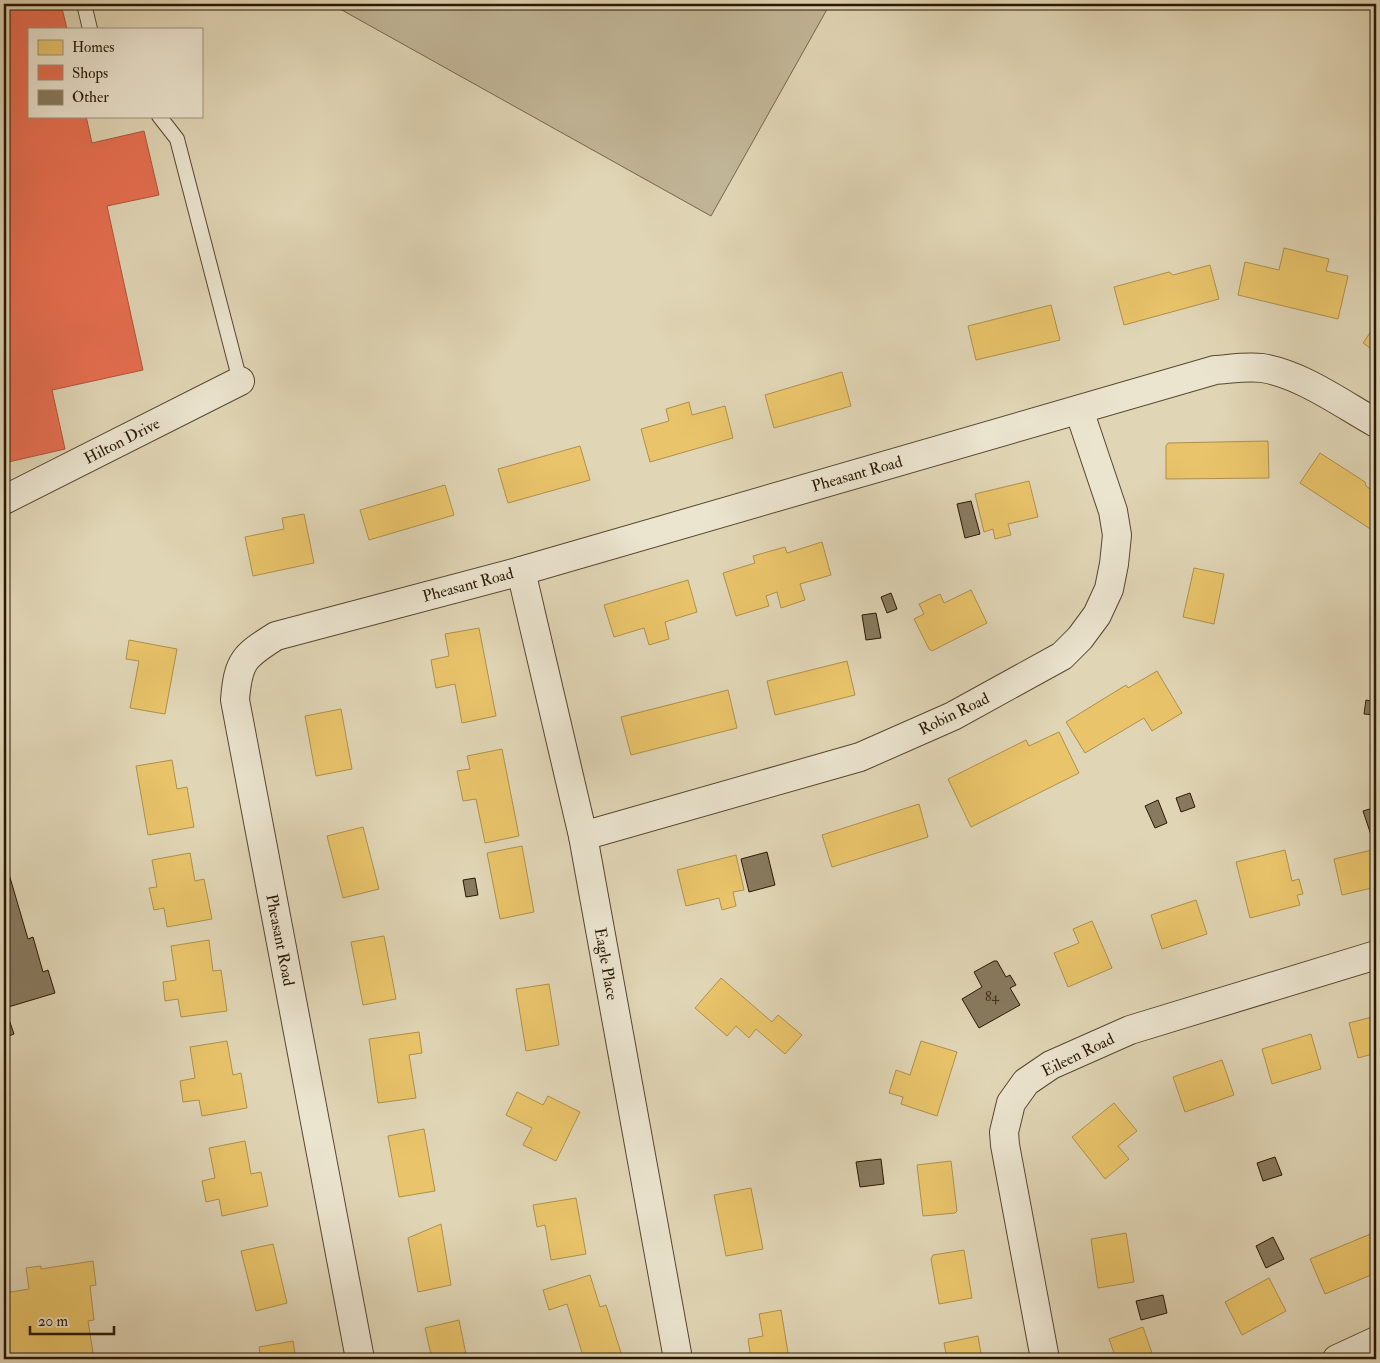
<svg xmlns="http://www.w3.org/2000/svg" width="1380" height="1363" font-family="'IM FELL Double Pica',serif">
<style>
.green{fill:#c1b597;stroke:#75664c}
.homes{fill:#e9c46a;stroke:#af904b}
.shops{fill:#e76f51;stroke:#ae5539}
.building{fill:#887a5f;stroke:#291802}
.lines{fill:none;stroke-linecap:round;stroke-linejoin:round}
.lane-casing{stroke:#57472f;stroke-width:16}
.street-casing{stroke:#57472f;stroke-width:30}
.lane{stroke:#ebe4cf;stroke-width:14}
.street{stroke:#ebe4cf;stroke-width:28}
.labels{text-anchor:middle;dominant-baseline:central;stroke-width:5;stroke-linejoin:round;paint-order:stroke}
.number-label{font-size:14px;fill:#413019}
.street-label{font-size:16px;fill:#291802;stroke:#ebe4cf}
</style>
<rect width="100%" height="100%" fill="#e0d5b5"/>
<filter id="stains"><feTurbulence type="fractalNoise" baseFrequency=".004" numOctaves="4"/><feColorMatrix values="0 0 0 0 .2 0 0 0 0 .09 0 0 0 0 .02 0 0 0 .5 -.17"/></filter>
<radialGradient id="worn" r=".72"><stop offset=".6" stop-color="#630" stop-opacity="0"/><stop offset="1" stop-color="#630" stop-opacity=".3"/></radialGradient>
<path class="green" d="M 331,4 L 830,4 L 711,216 Z"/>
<g class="homes">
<path d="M 1284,248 L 1329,259 L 1326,271 L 1348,276 L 1338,319 L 1238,295 L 1245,262 L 1279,270 Z"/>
<path d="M 1210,265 L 1219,299 L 1124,325 L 1114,287 L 1169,272 L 1173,275 Z"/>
<path d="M 1051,305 L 1060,340 L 976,360 L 968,326 Z"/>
<path d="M 1376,324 L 1376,352 L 1363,343 Z"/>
<path d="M 842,372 L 851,406 L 774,428 L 765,395 Z"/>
<path d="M 689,402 L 692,415 L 725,406 L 733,438 L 650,462 L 641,429 L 669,421 L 666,409 Z"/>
<path d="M 1268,441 L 1269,478 L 1166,479 L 1166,446 L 1168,443 Z"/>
<path d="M 580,446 L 590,480 L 508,503 L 498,469 Z"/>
<path d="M 1320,453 L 1365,482 L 1366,486 L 1376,493 L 1376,530 L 1375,532 L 1300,483 Z"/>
<path d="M 1029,481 L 1038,517 L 1008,524 L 1011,535 L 995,539 L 993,529 L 984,532 L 975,494 Z"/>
<path d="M 445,485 L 454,515 L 369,540 L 360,510 Z"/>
<path d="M 304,514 L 314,563 L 253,576 L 245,537 L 284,529 L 282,518 Z"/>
<path d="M 822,542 L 831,575 L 800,584 L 805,600 L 781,608 L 777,592 L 766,596 L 769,606 L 736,616 L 723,573 L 755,563 L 753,556 L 785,547 L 787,553 Z"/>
<path d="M 1194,568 L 1224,574 L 1214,624 L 1183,617 Z"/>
<path d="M 688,580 L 697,612 L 665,622 L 669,639 L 649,645 L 644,628 L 614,637 L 604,605 Z"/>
<path d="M 971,590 L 987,623 L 932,651 L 929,649 L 914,619 L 924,614 L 919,604 L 940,594 L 944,603 Z"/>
<path d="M 479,628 L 496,716 L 462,723 L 455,684 L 436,688 L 431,660 L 449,656 L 445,634 Z"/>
<path d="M 129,640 L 177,649 L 165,714 L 130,708 L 139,661 L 126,659 Z"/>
<path d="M 847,661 L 855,695 L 775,715 L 767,681 Z"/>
<path d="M 1157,671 L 1182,713 L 1152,731 L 1144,718 L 1085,753 L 1066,722 L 1126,685 L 1128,688 Z"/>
<path d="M 728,690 L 737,728 L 631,755 L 621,717 Z"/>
<path d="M 341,709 L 352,769 L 316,776 L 305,716 Z"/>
<path d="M 1059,732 L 1079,773 L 971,827 L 948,779 L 1026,740 L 1029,746 Z"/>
<path d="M 502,749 L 519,836 L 485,843 L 476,799 L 463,801 L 457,771 L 470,769 L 467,756 Z"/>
<path d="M 172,760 L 177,789 L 187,787 L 194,827 L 148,835 L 136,766 Z"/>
<path d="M 919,804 L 928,837 L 832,867 L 822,835 Z"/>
<path d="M 363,827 L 379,889 L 343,898 L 327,836 Z"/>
<path d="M 522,846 L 534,912 L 500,919 L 487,853 Z"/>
<path d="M 1376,849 L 1376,887 L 1342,895 L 1334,859 Z"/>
<path d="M 1285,850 L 1292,881 L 1299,879 L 1303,894 L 1297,895 L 1300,905 L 1250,918 L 1236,862 Z"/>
<path d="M 190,853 L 195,881 L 204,879 L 212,919 L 167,927 L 164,908 L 154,910 L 149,888 L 157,887 L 152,860 Z"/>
<path d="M 736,855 L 744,890 L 733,892 L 736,906 L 722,910 L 719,898 L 686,906 L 677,870 Z"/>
<path d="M 1196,900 L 1207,934 L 1162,949 L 1151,915 Z"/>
<path d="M 1092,921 L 1112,968 L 1068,987 L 1054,953 L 1079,943 L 1073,929 Z"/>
<path d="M 384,936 L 396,999 L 363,1005 L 351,942 Z"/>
<path d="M 209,940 L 213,971 L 221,970 L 227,1011 L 181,1017 L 178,999 L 165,1001 L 163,982 L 176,980 L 171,946 Z"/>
<path d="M 721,978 L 772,1022 L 778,1015 L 802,1035 L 785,1054 L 756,1029 L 749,1038 L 736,1026 L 727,1036 L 695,1008 Z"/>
<path d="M 549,984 L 559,1045 L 526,1051 L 516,989 Z"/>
<path d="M 1376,1016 L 1376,1053 L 1358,1058 L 1349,1023 Z"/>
<path d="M 419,1032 L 422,1053 L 409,1055 L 416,1098 L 378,1103 L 369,1039 Z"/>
<path d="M 1311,1034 L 1321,1069 L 1272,1084 L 1262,1049 Z"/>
<path d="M 227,1041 L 233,1075 L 241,1073 L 247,1108 L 202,1116 L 199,1100 L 183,1102 L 180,1081 L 195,1078 L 190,1047 Z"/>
<path d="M 921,1041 L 957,1052 L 937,1116 L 901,1104 L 903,1097 L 889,1093 L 896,1070 L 910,1075 Z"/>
<path d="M 1222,1060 L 1234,1095 L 1185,1112 L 1173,1077 Z"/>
<path d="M 517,1092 L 543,1105 L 548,1096 L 580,1112 L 556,1161 L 523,1145 L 532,1128 L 506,1115 Z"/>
<path d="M 1114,1103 L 1137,1131 L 1118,1146 L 1129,1159 L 1105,1179 L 1072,1137 Z"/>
<path d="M 424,1129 L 435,1191 L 399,1197 L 388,1136 Z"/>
<path d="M 245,1141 L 251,1174 L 261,1172 L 268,1206 L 222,1216 L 219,1199 L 206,1202 L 202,1181 L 215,1178 L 209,1148 Z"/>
<path d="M 951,1161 L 957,1211 L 955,1213 L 923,1216 L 917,1165 Z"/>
<path d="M 751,1188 L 763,1249 L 726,1256 L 714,1195 Z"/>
<path d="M 576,1198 L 586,1254 L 551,1260 L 545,1225 L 537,1227 L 533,1205 Z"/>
<path d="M 441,1224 L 451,1285 L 418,1292 L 408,1238 Z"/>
<path d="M 1126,1233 L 1134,1282 L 1098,1288 L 1091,1239 Z"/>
<path d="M 1373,1233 L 1376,1241 L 1376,1273 L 1325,1294 L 1310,1259 Z"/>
<path d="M 273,1244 L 287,1303 L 256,1311 L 241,1251 Z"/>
<path d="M 964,1250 L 972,1298 L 939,1304 L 931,1259 L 933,1255 Z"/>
<path d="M 93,1261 L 96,1285 L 90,1286 L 94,1320 L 88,1321 L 94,1359 L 4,1359 L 4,1293 L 29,1289 L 26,1268 L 41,1266 L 41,1269 Z"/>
<path d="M 590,1275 L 600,1307 L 606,1305 L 622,1356 L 612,1359 L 584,1359 L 567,1304 L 549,1310 L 543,1290 Z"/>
<path d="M 1269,1278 L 1286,1311 L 1242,1335 L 1225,1302 Z"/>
<path d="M 781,1310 L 789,1359 L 751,1359 L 748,1339 L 763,1336 L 759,1314 Z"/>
<path d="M 459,1320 L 467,1359 L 432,1359 L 425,1328 Z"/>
<path d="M 1143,1327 L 1154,1359 L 1116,1359 L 1109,1339 Z"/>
<path d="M 978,1336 L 982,1359 L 947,1359 L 944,1343 Z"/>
<path d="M 293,1341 L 296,1359 L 261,1359 L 259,1347 Z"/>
</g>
<path class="shops" d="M 4,4 L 61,4 L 67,29 L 29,29 L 29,116 L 86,116 L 92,143 L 144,131 L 159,195 L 107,206 L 143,370 L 52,390 L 65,449 L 4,463 Z"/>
<g class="building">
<path d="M 971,501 L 980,534 L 965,538 L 957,504 Z"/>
<path d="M 891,593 L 897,609 L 887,613 L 881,597 Z"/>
<path d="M 876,613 L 881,638 L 866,640 L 862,615 Z"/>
<path d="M 1366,700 L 1376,702 L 1376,715 L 1364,714 Z"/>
<path d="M 1190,793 L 1195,807 L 1181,812 L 1176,798 Z"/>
<path d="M 1158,800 L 1167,823 L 1155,828 L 1145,806 Z"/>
<path d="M 1376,807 L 1376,834 L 1371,835 L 1363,811 Z"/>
<path d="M 767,852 L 775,885 L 749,892 L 741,859 Z"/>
<path d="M 4,857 L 28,939 L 33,937 L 43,972 L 48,970 L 55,993 L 5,1008 L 14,1034 L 4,1038 Z"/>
<path d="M 475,878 L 478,895 L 466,897 L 463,880 Z"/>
<path d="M 994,961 L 997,961 L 1006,977 L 1010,975 L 1016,985 L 1010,988 L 1020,1005 L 979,1028 L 962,999 L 982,987 L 974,972 Z"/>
<path d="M 1275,1157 L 1282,1175 L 1263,1181 L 1257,1163 Z"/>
<path d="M 881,1159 L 884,1184 L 860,1187 L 856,1162 Z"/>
<path d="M 1273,1237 L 1284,1259 L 1266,1268 L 1256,1246 Z"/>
<path d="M 1163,1295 L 1167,1313 L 1141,1320 L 1136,1301 Z"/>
</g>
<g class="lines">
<defs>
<g id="lane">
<path d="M 84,4 L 90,29"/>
<path d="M 159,116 L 177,139 L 240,381"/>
</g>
<g id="street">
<path d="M 4,500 L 240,381"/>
<path d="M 521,571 L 583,836 L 678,1359"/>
<path d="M 583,836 L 860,757 L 953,716 L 1062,656 L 1080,638 L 1097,615 L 1109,589 L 1114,564 L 1117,535 L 1113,511 L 1079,410"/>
<path d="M 360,1359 L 235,700 C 238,661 244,656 276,636 L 521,571 L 1215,370 C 1230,369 1247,366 1262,368 C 1301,374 1342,404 1376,423"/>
<path d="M 1045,1359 L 1005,1145 L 1004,1132 L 1011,1103 L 1026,1082 L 1051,1065 L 1130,1030 L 1376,955"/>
<path d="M 1337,1359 L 1376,1341"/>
</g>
</defs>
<use href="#lane" class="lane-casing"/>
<use href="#street" class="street-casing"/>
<use href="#lane" class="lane"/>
<use href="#street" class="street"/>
</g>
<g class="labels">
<g class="number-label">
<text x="992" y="996">84</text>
</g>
<g class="street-label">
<text transform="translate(122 441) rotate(-27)">Hilton Drive</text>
<text transform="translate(857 474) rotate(-16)">Pheasant Road</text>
<text transform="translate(468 585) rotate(-15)">Pheasant Road</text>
<text transform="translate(954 714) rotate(-26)">Robin Road</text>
<text transform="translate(280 940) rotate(79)">Pheasant Road</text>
<text transform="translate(606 964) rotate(80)">Eagle Place</text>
<text transform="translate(1078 1055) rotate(-26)">Eileen Road</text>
</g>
</g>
<rect width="1380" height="1363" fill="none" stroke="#e0d5b5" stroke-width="20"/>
<rect x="5" y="5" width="1370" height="1353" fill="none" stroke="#291802" stroke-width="2.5"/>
<rect x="10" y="10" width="1360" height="1343" fill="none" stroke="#291802"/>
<rect x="28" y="28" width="175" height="90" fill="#ebe4cf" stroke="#9d927d"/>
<rect x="38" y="40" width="25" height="15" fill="#e9c46a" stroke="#9d927d"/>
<text x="72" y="52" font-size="15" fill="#291802">Homes</text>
<rect x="38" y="65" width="25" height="15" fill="#e76f51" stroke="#9d927d"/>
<text x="72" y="78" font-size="15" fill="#291802">Shops</text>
<rect x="38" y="90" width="25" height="15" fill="#887a5f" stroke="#9d927d"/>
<text x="72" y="102" font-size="15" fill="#291802">Other</text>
<path d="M30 1326v8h84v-8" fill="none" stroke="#291802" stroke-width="2.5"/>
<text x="38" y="1326" font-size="15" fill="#291802" stroke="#ebe4cf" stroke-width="4" paint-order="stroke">20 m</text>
<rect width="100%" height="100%" filter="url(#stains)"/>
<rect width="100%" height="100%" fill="url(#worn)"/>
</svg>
